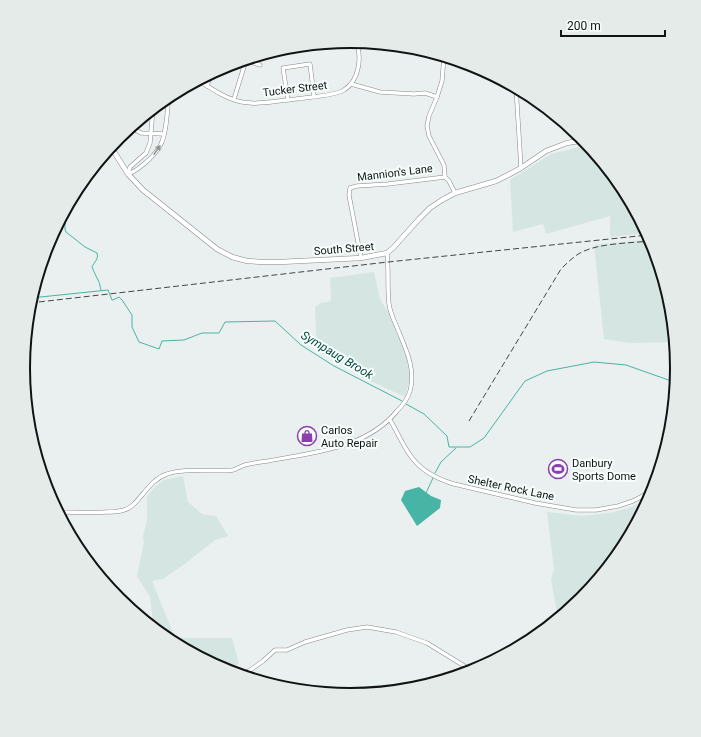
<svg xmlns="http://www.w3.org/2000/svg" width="701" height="737" font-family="Roboto,sans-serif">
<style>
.built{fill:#d5e6e2}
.water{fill:#48b4a5}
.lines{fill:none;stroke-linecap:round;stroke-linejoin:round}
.stream{stroke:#48b4a5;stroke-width:1}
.minor-casing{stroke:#848b89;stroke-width:4.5}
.secondary-casing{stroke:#848b89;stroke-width:5.5}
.minor{stroke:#fff;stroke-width:3.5}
.secondary{stroke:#fff;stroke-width:4.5}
.rail{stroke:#434646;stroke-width:1;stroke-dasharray:6 3;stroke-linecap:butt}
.oneway{fill:#949595}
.labels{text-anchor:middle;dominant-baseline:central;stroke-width:4;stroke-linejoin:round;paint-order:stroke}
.street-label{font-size:11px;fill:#121414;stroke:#f6fefc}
.poi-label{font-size:11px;fill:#121414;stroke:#f6fefc;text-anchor:start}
.water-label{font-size:12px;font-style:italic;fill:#084a42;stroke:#f6fefc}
.rim{fill:none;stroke:#121414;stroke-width:2}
</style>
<rect width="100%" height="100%" fill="#e9f0ef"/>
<g class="built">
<path d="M 588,145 L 623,187 L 647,233 L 610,237 L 610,216 L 546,234 L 543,224 L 513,232 L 510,180 L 551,154 Z"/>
<path d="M 651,239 L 653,243 L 672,305 L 675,342 L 630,343 L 604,339 L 594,245 Z"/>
<path d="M 374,272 L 380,299 L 388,312 L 409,363 L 411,375 L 405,397 L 375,383 L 363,378 L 359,373 L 317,351 L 315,307 L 321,303 L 331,301 L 330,278 Z"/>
<path d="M 183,476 L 188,502 L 202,514 L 216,516 L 228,536 L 215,540 L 186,563 L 163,579 L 152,581 L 175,638 L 232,638 L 239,664 L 220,668 L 168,641 L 154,629 L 150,597 L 137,576 L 144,542 L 143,536 L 147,520 L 147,497 L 154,488 L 164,480 Z"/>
<path d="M 652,496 L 623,551 L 589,591 L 583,592 L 583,599 L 582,600 L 567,612 L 557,613 L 551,579 L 554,569 L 547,512 L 582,516 L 610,513 L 632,507 Z"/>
</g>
<path class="water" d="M 419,487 L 431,496 L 441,500 L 440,508 L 417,526 L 401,500 L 405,491 Z"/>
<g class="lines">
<g class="stream">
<path d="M 65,212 L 65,229 L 66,232 L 85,247 L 97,253 C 99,259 94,262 92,267 C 94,272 96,276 98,280 C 100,283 100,287 101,290"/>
<path d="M 31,298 L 108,290 L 112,300 L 113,300 L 119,297 L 122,300 L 132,315 L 132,327 L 139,342 L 159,349 L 162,341 L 184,340 L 202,333 L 219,333 L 225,322 L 275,321 L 301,345 L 334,366 L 402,401"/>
<path d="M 406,404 L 424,414 L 447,436 L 449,447 L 470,447 L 484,438 L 525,381 L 547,371 L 594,362 L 626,365 L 677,383"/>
<path d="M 435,473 L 441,462 L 456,448"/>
<path d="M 426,493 L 433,478"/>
</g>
<defs>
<g id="minor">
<path d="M 357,46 L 368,43"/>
<path d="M 444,56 L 442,81 L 437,97 L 429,116 L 427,126 L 429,136 L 444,165 L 445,177"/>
<path d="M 245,60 L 260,65"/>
<path d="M 198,80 C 212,89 226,99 242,102 C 246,102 252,104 257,103 C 270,103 283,100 296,99 C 308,97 335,96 344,90 C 359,81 363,56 355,41"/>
<path d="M 351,84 L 380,92 L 414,94 L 425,93 L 437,97"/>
<path d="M 207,86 L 211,74"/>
<path d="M 516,87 L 521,168"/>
<path d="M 234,99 L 246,60"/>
<path d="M 288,100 L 283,68 L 310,64 L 314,96"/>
<path d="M 130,127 L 141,133 L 164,134"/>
<path d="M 128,174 C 134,172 138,169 144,164 C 150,159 156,153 160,146 C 167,134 167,110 169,96"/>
<path d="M 128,174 L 130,167 L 146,153 L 150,143 L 153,109"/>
<path d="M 361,258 L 349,195 L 350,188 L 357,186 L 388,184 L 445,177 L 449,181 L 455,193"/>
<path d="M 390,420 C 397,431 402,444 410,455 C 420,470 437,479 454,484 L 535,503 L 576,510 L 596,510 L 618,506 L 633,501 L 654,490"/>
<path d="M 58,512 C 74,512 90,513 106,512 C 112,512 118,512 124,510 C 128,509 132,506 134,504 C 145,493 152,479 167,474 C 186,467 213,473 233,470 C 237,469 241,466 245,465 C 252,463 260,462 268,461 C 314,452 366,449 397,411 C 403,405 408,398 410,391 C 416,370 406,349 398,330 C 395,322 390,313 389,304 C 387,287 389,270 387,253"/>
<path d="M 239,675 L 249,671 L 263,661 L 275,650 L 287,650 L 305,642 L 347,630 L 367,627 L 396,632 L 427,643 L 474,672"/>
</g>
<path id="secondary" d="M 111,147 L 128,174 L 143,190 L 217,249 L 232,257 L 247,261 L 263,262 L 280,262 L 361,258 L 387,253 L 393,248 L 419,219 L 430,208 L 442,200 L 455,193 L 496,181 L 508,175 L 521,168 L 546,151 L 567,143 L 585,140"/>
</defs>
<use href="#minor" class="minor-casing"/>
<use href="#secondary" class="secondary-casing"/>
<use href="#minor" class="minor"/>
<use href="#secondary" class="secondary"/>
<g class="rail">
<path d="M 30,303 L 388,262 L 648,235"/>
<path d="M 469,421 L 561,269 C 567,263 573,257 580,253 C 598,243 631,243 652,241"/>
</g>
</g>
<defs><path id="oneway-solid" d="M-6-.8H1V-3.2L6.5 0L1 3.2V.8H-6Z"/></defs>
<use class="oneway" href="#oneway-solid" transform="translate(157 150) rotate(-55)"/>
<defs>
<symbol id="shop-ring" viewBox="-11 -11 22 22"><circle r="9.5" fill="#f6fefc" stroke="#8b3eaf" stroke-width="1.5"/><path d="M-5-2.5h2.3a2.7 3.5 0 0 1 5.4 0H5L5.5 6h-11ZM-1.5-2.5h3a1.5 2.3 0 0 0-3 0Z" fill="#8b3eaf"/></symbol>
<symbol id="stadium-ring" viewBox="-11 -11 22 22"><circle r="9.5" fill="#f6fefc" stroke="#8b3eaf" stroke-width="1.5"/><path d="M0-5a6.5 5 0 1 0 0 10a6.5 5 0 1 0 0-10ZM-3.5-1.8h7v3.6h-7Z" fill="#8b3eaf"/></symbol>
</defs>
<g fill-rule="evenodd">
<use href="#shop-ring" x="296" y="425" width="22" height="22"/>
<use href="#stadium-ring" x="547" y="458" width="22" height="22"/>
</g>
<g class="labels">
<g class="street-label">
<text transform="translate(295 89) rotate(-7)">Tucker Street</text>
<text transform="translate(395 173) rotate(-7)">Mannion's Lane</text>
<text transform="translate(344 249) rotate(-5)">South Street</text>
<text transform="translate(511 488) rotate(12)">Shelter Rock Lane</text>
</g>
<g class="poi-label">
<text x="321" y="430">Carlos<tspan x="321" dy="13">Auto Repair</tspan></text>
<text x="572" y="463">Danbury<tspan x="572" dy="13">Sports Dome</tspan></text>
</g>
<g class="water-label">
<text transform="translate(337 355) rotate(31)">Sympaug Brook</text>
</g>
</g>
<path d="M0 0H701V737H0ZM30 368a320 320 0 1 1 640 0a320 320 0 1 1-640 0Z" fill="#e4ebe9" fill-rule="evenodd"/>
<path class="rim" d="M30 368a320 320 0 1 1 640 0a320 320 0 1 1-640 0Z"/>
<path d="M561 30v6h104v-6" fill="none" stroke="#121414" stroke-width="2"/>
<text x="567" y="30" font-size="12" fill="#121414" stroke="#f6fefc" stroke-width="3" paint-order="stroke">200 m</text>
</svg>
